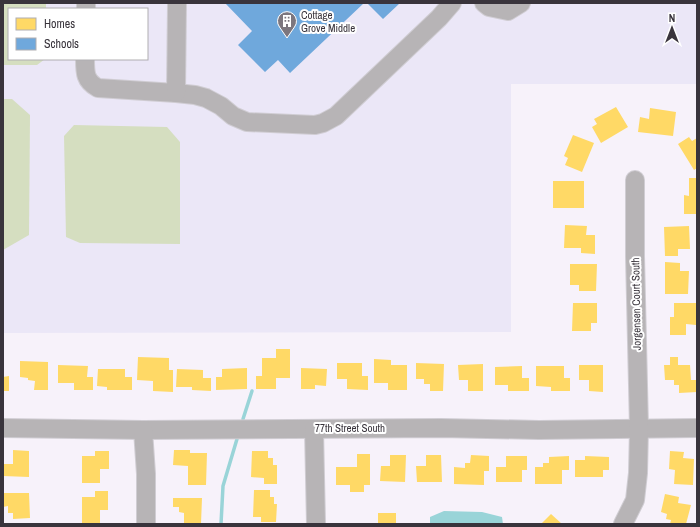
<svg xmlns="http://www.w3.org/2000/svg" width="700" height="527" font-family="'Archivo Narrow',sans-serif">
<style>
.education{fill:#ebe7f7;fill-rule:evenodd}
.green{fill:#d5dec0}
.water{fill:#99d4d8}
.homes{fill:#ffd966}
.schools{fill:#6fa8dc}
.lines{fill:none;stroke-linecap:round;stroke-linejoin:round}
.stream{stroke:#99d4d8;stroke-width:3.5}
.minor-casing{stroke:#d0cdd3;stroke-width:20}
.minor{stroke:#b7b4b6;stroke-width:18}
.labels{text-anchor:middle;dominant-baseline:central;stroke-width:4;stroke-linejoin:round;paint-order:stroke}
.poi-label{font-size:11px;fill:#39343c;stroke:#fff;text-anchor:start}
.street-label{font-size:11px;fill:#39343c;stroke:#fff}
</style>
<rect width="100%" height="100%" fill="#f7f2fa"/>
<path class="education" d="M 3,3 L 697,3 L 697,84 L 511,84 L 511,332 L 3,333 ZM 9,9 L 147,9 L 147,59 L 9,59 Z"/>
<g class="green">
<path d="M 3,3 L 46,3 L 46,9 L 9,9 L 9,59 L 45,59 L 37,65 L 3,65 Z"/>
<path d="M 3,99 L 12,99 L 30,115 L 29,235 L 3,250 Z"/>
<path d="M 74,125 L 167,127 L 180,142 L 180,244 L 80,243 L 66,237 L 64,136 Z"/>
</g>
<path class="water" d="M 444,511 L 482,512 L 502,517 L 503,524 L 430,524 L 430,517 Z"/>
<g class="homes">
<path d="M 616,107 L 628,127 L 601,143 L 592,127 L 597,124 L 594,119 Z"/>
<path d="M 650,108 L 676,112 L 673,136 L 638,132 L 640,117 L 649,119 Z"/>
<path d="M 573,135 L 594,143 L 582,172 L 565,165 L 568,158 L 564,156 Z"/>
<path d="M 689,137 L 692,141 L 697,138 L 697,168 L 694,170 L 678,144 Z"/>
<path d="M 689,178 L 697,178 L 697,214 L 684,214 L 684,195 L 689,196 Z"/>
<rect x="553" y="181" width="31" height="27"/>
<path d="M 565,225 L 587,226 L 586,235 L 595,235 L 595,254 L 581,253 L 581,248 L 564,248 Z"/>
<path d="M 689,226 L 690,249 L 678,249 L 678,256 L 665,256 L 664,227 Z"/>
<path d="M 665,262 L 680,263 L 680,271 L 689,271 L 688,294 L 665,294 Z"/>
<path d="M 570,264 L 597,264 L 596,291 L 579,291 L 579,285 L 570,285 Z"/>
<path d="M 573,303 L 597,303 L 597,323 L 591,323 L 591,331 L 572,331 Z"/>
<path d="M 674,303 L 697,303 L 696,325 L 686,324 L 686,335 L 670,335 L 670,317 L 674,317 Z"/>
<path d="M 276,349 L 290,349 L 290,378 L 276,378 L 276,389 L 256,389 L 256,376 L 262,376 L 262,358 L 276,358 Z"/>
<path d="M 138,357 L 169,358 L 169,370 L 173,370 L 173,392 L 153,391 L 153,381 L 137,380 Z"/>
<path d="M 670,357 L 678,357 L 678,365 L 690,365 L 691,380 L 697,380 L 697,392 L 679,393 L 679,385 L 674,385 L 674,380 L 665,380 L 664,365 L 670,365 Z"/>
<path d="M 374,359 L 391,360 L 391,365 L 407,365 L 407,390 L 388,390 L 388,383 L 374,383 Z"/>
<path d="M 20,361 L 48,362 L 48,390 L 34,390 L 35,381 L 28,380 L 28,378 L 20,377 Z"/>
<path d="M 337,363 L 362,363 L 362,376 L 368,376 L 368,390 L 347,389 L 347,379 L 337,379 Z"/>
<path d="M 416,363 L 444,364 L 443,391 L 430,391 L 430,384 L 424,384 L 424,379 L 416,379 Z"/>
<path d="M 483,364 L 483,391 L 468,391 L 468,380 L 459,380 L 458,365 Z"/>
<path d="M 58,365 L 88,366 L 87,377 L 93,377 L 93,390 L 74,390 L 74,383 L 58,383 Z"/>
<path d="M 579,365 L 603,365 L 603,392 L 589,391 L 589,380 L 579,380 Z"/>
<path d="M 522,366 L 522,378 L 529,378 L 529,391 L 508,391 L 508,385 L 495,385 L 495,367 Z"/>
<path d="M 536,366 L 564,366 L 564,378 L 570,378 L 570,391 L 551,391 L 551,387 L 536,386 Z"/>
<path d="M 247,368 L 247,389 L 216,390 L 216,377 L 222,377 L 222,369 Z"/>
<path d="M 301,368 L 327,369 L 326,386 L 315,385 L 315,389 L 301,389 Z"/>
<path d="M 98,369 L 125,369 L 125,377 L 132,377 L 132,390 L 107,390 L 107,387 L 97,386 Z"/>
<path d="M 177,369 L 203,370 L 203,378 L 211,378 L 211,391 L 192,390 L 192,387 L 176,387 Z"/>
<path d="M 9,376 L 9,391 L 3,391 L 3,377 Z"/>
<path d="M 13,450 L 29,451 L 29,477 L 3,476 L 3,464 L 13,464 Z"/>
<path d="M 174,450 L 190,450 L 190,453 L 207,453 L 206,485 L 188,485 L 188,466 L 173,465 Z"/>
<path d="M 95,451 L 109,451 L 109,469 L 100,469 L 100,483 L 82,483 L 82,456 L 95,456 Z"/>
<path d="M 252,451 L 268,451 L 268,458 L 273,458 L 273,465 L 277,465 L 277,484 L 264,484 L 264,478 L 251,477 Z"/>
<path d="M 670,451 L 684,452 L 683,458 L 694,459 L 693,485 L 674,484 L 675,470 L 669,469 Z"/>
<path d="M 357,454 L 370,454 L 370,485 L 364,485 L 364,492 L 350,492 L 350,485 L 336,485 L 336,467 L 357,467 Z"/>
<path d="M 390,455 L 406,455 L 405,482 L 380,481 L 381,466 L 390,466 Z"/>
<path d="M 426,455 L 441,455 L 442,482 L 417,482 L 416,466 L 426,466 Z"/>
<path d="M 471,455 L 489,456 L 489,471 L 484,471 L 484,485 L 454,484 L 454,467 L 465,468 L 465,463 L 470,463 Z"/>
<path d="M 506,456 L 527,456 L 527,470 L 522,470 L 522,482 L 496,482 L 496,467 L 506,467 Z"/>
<path d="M 569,456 L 569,470 L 562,470 L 562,484 L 535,484 L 535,467 L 543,467 L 543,463 L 549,463 L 549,457 Z"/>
<path d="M 585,456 L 609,457 L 609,470 L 603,470 L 603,477 L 575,477 L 575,460 L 585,460 Z"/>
<path d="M 254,490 L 270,490 L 270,497 L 274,497 L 274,504 L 277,504 L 276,522 L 261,522 L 261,517 L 253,517 Z"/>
<path d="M 95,491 L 108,491 L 108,510 L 100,510 L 100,523 L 82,523 L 82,497 L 95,497 Z"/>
<path d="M 3,493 L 29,493 L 30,518 L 13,519 L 13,513 L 8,513 L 8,506 L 3,507 Z"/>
<path d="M 665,494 L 679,497 L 678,503 L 691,505 L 686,524 L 670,524 L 671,520 L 666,519 L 667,514 L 661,512 Z"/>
<path d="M 173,498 L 202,498 L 201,524 L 184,524 L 184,513 L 179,512 L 179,507 L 173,507 Z"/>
<rect x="378" y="513" width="18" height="11"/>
<path d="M 551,514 L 562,524 L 541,524 Z"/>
</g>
<g class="schools">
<path d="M 225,3 L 364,3 L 290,73 L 278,60 L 265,72 L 238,45 L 252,31 Z"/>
<path d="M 367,3 L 400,3 L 383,19 Z"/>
</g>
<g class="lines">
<g class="stream">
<path d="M 243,419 L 252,391"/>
<path d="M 221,524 L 223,486 L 237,439"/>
</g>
<defs>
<g id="minor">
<path d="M 484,3 L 489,7 L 508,11 L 521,3"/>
<path d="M 86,9 L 86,3"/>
<path d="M 85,59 C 85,73 85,81 98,88 L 176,93 L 195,95 L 206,98 L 221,106 L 233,116 L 247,122 L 315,125 L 323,123 L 336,116 L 439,18 L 452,3"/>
<path d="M 176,93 L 177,3"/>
<path d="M 3,428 L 143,430 L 441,428 L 539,430 L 697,428"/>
<path d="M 314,429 L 316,524"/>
<path d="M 143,430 L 146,474 L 146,524"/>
<path d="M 623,524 L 635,500 L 638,473 L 639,428 L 635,256 L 635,180"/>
</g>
</defs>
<use href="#minor" class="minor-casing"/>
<use href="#minor" class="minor"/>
</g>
<defs>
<symbol id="building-pin" viewBox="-11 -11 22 30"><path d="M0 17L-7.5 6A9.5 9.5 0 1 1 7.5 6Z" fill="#7c767e" stroke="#fff"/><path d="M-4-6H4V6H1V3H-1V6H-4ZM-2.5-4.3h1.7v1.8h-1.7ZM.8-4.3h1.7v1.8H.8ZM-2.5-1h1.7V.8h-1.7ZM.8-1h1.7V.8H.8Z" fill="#fff"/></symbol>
</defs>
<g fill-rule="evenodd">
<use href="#building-pin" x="276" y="10" width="22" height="30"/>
</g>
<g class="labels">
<g class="poi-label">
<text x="301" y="15">Cottage<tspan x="301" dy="13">Grove Middle</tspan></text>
</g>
<g class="street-label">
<text transform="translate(636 304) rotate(-91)">Jorgensen Court South</text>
<text x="350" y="428">77th Street South</text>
</g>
</g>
<rect width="700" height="527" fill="none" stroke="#39343c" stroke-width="8"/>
<rect x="8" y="8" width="140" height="52" fill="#ffffff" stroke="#b0aeb1"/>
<rect x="16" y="18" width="20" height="12" fill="#ffd966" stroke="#b0aeb1"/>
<text x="44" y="28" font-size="12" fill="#39343c">Homes</text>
<rect x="16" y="38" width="20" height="12" fill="#6fa8dc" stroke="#b0aeb1"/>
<text x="44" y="48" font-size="12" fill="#39343c">Schools</text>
<g transform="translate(672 28)" stroke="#ffffff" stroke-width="3" paint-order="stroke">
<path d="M0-3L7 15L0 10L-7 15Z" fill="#39343c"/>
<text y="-6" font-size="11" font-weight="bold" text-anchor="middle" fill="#39343c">N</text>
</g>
</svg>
